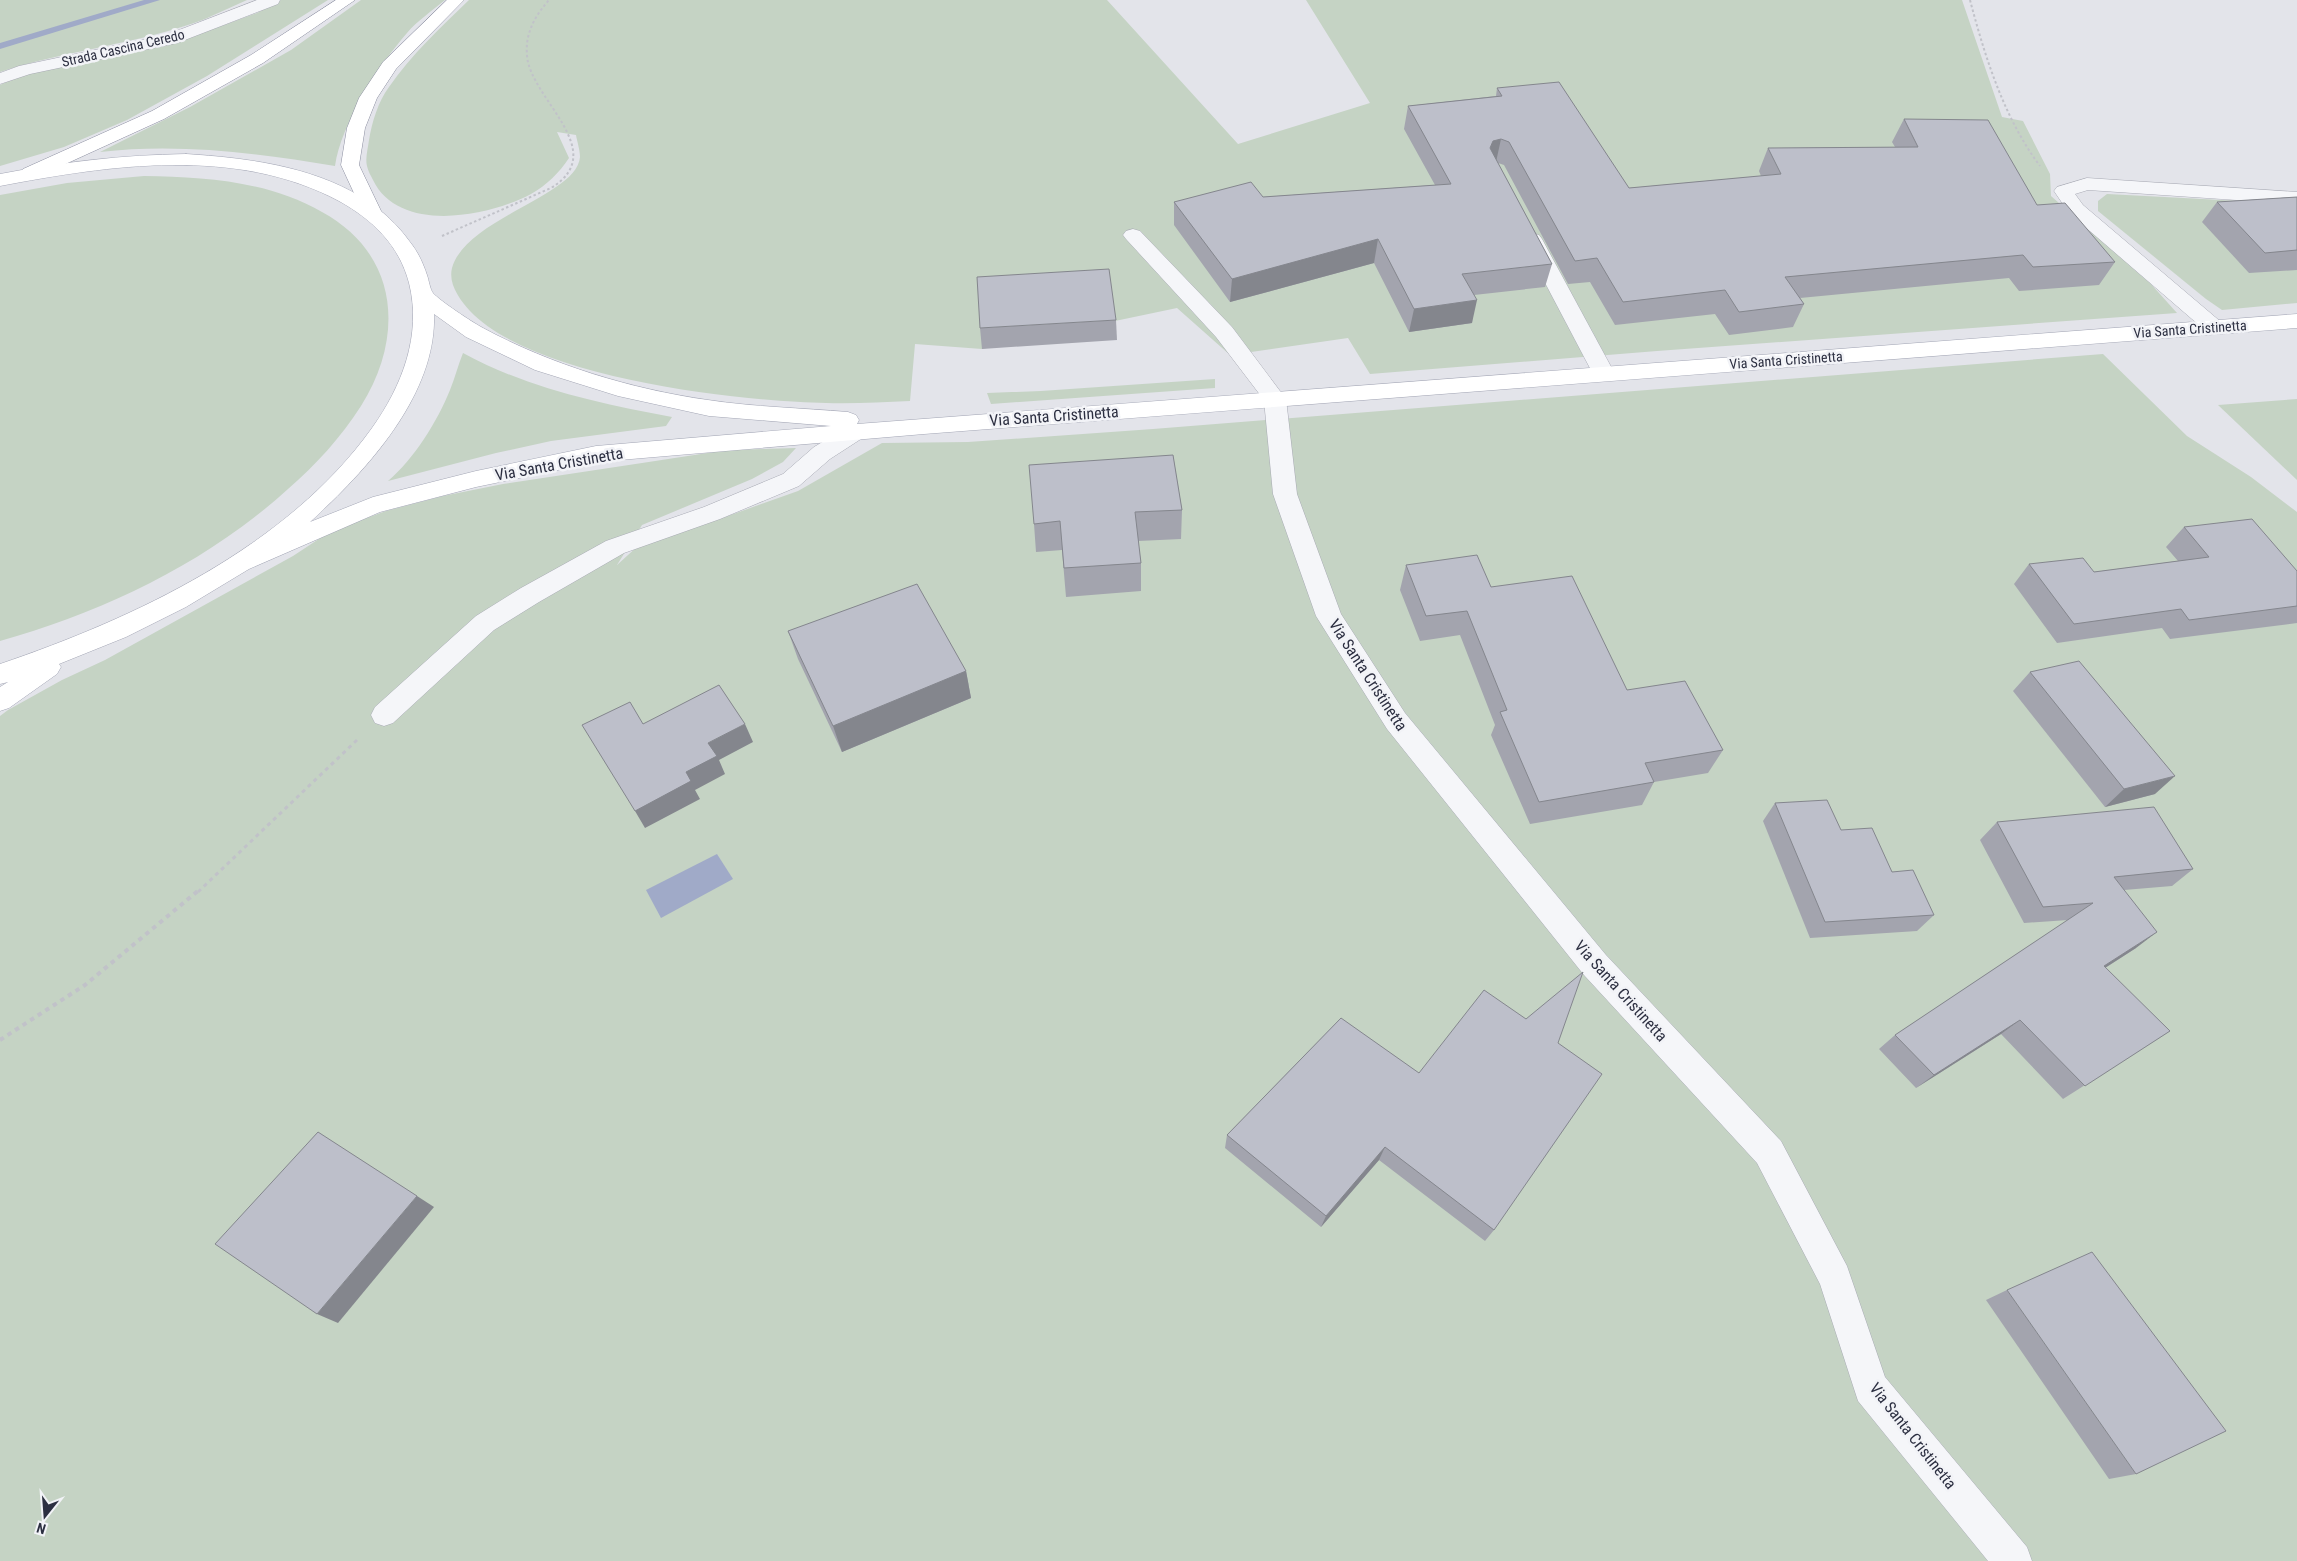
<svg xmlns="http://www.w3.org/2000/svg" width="2297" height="1561" font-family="'Roboto Condensed',sans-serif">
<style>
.green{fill:#c5d3c4}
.water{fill:#a0aac8}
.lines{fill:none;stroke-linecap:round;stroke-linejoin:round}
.stream{fill:#a0aac8;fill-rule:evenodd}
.minor-casing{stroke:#a8aab4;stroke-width:1}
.major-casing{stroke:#a3a6b5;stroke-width:1}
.highway-casing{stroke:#8b8ea0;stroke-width:1}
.path-far2{stroke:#c1c2c9;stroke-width:2;stroke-dasharray:2.5 2.5;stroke-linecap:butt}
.path-far1{stroke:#c1c2c9;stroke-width:3;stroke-dasharray:4 4;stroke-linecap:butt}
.path{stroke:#c1c2c9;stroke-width:4;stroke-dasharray:4.5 4.5;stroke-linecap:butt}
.minor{fill:#f5f6f9;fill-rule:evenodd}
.major{fill:#fff;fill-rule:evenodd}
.highway{fill:#fff;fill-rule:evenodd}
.wall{fill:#a3a4ae}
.shaded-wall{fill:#84868d}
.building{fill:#bdbfca;stroke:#84868d}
.labels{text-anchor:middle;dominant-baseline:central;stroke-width:5;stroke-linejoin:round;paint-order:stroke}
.far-street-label{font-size:14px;fill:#2c2f41;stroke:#f2f3f7}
.street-label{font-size:16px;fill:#2c2f41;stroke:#f2f3f7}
</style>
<rect width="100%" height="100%" fill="#e3e4ea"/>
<g class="green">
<path d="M 0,0 L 247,0 C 233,6 219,13 205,19 C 139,44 67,50 0,72 Z"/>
<path d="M 281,0 L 328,0 L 207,76 L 127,120 L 64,147 L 0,166 L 0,85 L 16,77 L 183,40 L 257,13 Z"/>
<path d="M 361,0 L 445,0 C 432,11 417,21 407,33 C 379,65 341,124 335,166 C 256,153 179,143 100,152 L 190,107 L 291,50 Z"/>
<path d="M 469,0 L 1107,0 L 1238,144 L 1370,103 L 1306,0 L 1962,0 L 2002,117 L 2023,121 L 2050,174 L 2051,196 L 2150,283 L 2177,313 L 1657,351 L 1370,374 L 1348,338 L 1230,355 L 1177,308 L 982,349 L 915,344 L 910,401 C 882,402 854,404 826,403 C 735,401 534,378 470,311 C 460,300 448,284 452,268 C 466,218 577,196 580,157 C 580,150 577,141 576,135 L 557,132 L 569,158 C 559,173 547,185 531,194 C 488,217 399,234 373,180 C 371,176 368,171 367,166 C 365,159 368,148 369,140 C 372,122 378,102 389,87 C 411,55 441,27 469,0 Z"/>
<path d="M 144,176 C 205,177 268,181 322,212 C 399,254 405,336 361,406 C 341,437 316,465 288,489 C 208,562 104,612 0,641 L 0,195 L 67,183 Z"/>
<path d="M 2107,194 L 2297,204 L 2297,303 L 2222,310 L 2206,299 L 2098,211 L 2098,201 Z"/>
<path d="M 463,353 C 527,388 601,404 672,417 L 666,426 L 551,441 L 496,453 L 388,481 C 414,459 437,422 450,390 C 455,378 458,365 463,353 Z"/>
<path d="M 2103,354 L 2187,436 L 2251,477 L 2297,512 L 2297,1561 L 0,1561 L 0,716 L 8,710 L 62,680 L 105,660 L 293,556 L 331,531 L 386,511 L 443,496 L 503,484 L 642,463 L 727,450 L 796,448 L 783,462 L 752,479 L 642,525 L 617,565 L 639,545 L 708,523 L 798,491 L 882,443 L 968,442 L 1153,429 Z"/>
<path d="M 1215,379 L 1215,388 L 991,404 L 987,393 L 1041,391 Z"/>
<path d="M 2297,399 L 2297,480 L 2218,405 Z"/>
</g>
<path class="water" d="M 717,854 L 733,879 L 661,918 L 646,890 Z"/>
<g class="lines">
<path class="stream" d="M 144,0 L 160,0 L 0,49 L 0,43 Z"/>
<defs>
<g id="minor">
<path d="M 257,0 L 280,0 L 278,4 L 177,43 L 30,74 L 0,84 L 0,73 L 19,66 L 166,35 Z"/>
<path d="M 2087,178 L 2297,192 L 2297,204 L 2088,190 L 2075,194 L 2083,205 L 2221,322 L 2225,327 L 2221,332 L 2214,334 L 2207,332 L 2069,213 L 2054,191 L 2057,187 Z"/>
<path d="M 1133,229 L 1140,231 L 1232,327 L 1286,399 L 1297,494 L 1341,614 L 1405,713 L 1606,955 L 1781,1141 L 1847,1266 L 1885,1377 L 2027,1547 L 2032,1561 L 1988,1561 L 1858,1401 L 1820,1284 L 1757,1163 L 1584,975 L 1387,729 L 1316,616 L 1273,494 L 1264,400 L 1216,337 L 1126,239 L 1123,235 L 1126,231 Z"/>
<path d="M 1532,233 L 1539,235 L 1542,239 L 1615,374 L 1612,379 L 1604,381 L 1596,379 L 1593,374 L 1522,239 L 1525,235 Z"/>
<path d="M 856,424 L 864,427 L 867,432 L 864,437 L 830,459 L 799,486 L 720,519 L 624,553 L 539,602 L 494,630 L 393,723 L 384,726 L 375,723 L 371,715 L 375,707 L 476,616 L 521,588 L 606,541 L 704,507 L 783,474 L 814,447 L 848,427 Z"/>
</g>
<path id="major" d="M 186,154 C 265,159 360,172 410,242 C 418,252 423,263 427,275 C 429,281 430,289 433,293 C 440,301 472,322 483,328 C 552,365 631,389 708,400 C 754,407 802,408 848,412 L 856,415 L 859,420 L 857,424 L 2297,314 L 2297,328 L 924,434 L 596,462 L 476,487 L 380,512 L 249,569 L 186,607 L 126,637 L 59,664 L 61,667 L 57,674 L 9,708 L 0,711 L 0,687 L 8,682 L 0,684 L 0,664 C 135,618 287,547 372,428 C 402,386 422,335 409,283 C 399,245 373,220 339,201 C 236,146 110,165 0,186 L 0,174 C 62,162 123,155 186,154 ZM 434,314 L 466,337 L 535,370 L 618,396 L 709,416 L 831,426 L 596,446 L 476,471 L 373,497 L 310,522 C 366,471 437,395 434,314 Z"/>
<g id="highway">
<path d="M 336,0 L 355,0 L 263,63 L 164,119 L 37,177 L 30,179 L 23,177 L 20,173 L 23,169 L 152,111 L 251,55 Z"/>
<path d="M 447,0 L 464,0 L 396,69 L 377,98 L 365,128 L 359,165 L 382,213 L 379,217 L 372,219 L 365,217 L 341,165 L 347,128 L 359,98 L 383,62 Z"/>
</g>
</defs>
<use href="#minor" class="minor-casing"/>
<use href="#major" class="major-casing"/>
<use href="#highway" class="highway-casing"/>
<g class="path-far2">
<path d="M 1970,0 C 1985,57 2004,118 2040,166"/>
<path d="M 442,236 L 551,188 C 612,151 529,98 527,55 C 525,33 535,16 549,0"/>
</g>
<path class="path-far1" d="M 198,892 L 357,740"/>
<path class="path" d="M 0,1040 L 85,985 L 199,890"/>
<use href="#minor" class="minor"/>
<use href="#major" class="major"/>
<use href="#highway" class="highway"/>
</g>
<g class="wall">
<path d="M 1497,88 L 1629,188 L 1761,176 L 1759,171 L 1768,148 L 1895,147 L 1892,142 L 1904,119 L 2037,205 L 2115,262 L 2099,285 L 2019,291 L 2009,278 L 1800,298 L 1804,304 L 1793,327 L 1729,335 L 1715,314 L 1615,325 L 1590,282 L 1568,284 L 1504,165 L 1498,163 L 1552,264 L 1545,287 L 1474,295 L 1472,323 L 1409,332 L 1374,263 L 1230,302 L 1174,225 L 1174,202 L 1263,197 L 1435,185 L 1404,129 L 1408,106 L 1496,96 Z"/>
<path d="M 2297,197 L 2297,270 L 2249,273 L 2202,222 L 2217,202 Z"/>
<path d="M 1116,320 L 1117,340 L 982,349 L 980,328 Z"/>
<path d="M 1173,455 L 1182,510 L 1181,539 L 1138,541 L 1141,563 L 1141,591 L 1066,597 L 1062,550 L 1036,552 L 1034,524 Z"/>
<path d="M 2184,527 L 2297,571 L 2297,623 L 2170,639 L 2162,628 L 2057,643 L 2014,584 L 2029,564 L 2094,572 L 2178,561 L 2166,547 Z"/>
<path d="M 1406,565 L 1491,587 L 1627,690 L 1723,750 L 1708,773 L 1654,782 L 1642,805 L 1530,824 L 1491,735 L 1495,725 L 1460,635 L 1420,641 L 1400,590 Z"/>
<path d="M 788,631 L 966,671 L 971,698 L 842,752 L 798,659 Z"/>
<path d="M 2030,672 L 2155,794 L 2105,807 L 2013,691 Z"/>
<path d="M 1775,803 L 1841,830 L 1892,872 L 1934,915 L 1917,931 L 1810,938 L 1763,821 Z"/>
<path d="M 1997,822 L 2193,869 L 2172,886 L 2124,890 L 2136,948 L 2105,968 L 2170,1031 L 2063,1099 L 2001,1034 L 1916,1088 L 1879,1049 L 1895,1035 L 2068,920 L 2024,923 L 1980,840 Z"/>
<path d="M 1341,1018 L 1494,1230 L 1485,1241 L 1379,1160 L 1321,1227 L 1225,1148 L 1227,1135 Z"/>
<path d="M 2007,1290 L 2136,1474 L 2109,1479 L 1986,1300 Z"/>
</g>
<g class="shaded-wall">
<path d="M 1501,139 L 1496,162 L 1490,148 L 1493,141 Z"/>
<path d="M 1378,239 L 1374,263 L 1230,302 L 1232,279 Z"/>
<path d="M 1477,300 L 1472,323 L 1409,332 L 1414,309 Z"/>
<path d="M 966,671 L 971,698 L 842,752 L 833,726 Z"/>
<path d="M 745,724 L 753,742 L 719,760 L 725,774 L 695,790 L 700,799 L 645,828 L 635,811 L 686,772 L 708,743 Z"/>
<path d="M 2175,776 L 2155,794 L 2105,807 L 2124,789 Z"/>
<path d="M 2157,932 L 2136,948 L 2083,982 L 2104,966 Z"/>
<path d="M 2020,1020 L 2001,1034 L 1916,1088 L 1934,1075 Z"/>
<path d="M 1385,1147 L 1379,1160 L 1321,1227 L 1326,1216 Z"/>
<path d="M 417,1196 L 434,1207 L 338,1323 L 317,1314 Z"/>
</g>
<g class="building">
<path d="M 1559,82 L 1629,188 L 1781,174 L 1768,148 L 1918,147 L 1904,119 L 1988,120 L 2037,205 L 2065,203 L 2115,262 L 2033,267 L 2023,255 L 1785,277 L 1804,304 L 1739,312 L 1725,290 L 1623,302 L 1597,258 L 1575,261 L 1509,142 L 1501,139 L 1493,141 L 1490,148 L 1552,264 L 1462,274 L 1477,300 L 1414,309 L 1378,239 L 1232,279 L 1174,202 L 1251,182 L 1263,197 L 1451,184 L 1408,106 L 1502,96 L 1497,88 Z"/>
<path d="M 2297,197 L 2297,250 L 2265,253 L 2217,202 Z"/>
<path d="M 1109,269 L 1116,320 L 980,328 L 977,277 Z"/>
<path d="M 1173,455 L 1182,510 L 1135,512 L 1141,563 L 1064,568 L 1060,521 L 1034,524 L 1029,465 Z"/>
<path d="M 2252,519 L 2297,571 L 2297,606 L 2189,620 L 2181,609 L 2074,624 L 2029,564 L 2083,558 L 2094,572 L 2209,557 L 2184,527 Z"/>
<path d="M 1477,555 L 1491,587 L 1572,576 L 1627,690 L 1685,681 L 1723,750 L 1645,763 L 1654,782 L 1539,802 L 1500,712 L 1507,710 L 1467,611 L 1426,616 L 1406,565 Z"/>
<path d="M 917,584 L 966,671 L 833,726 L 788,631 Z"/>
<path d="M 2079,661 L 2175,776 L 2124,789 L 2030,672 Z"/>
<path d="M 719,685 L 745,724 L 708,743 L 717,756 L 686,772 L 691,781 L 635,811 L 582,725 L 630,702 L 643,724 Z"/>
<path d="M 1827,800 L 1841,830 L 1872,828 L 1892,872 L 1913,870 L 1934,915 L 1825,922 L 1775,803 Z"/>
<path d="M 2154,807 L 2193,869 L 2114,877 L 2157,932 L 2104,966 L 2170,1031 L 2085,1086 L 2020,1020 L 1934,1075 L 1895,1035 L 2093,903 L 2043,907 L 1997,822 Z"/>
<path d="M 1583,972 L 1558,1043 L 1602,1074 L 1494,1230 L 1385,1147 L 1326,1216 L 1227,1135 L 1341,1018 L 1419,1073 L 1484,990 L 1526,1019 Z"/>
<path d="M 318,1132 L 417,1196 L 317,1314 L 215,1244 Z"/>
<path d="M 2092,1252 L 2226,1431 L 2136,1474 L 2007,1290 Z"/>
</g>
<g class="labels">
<g class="far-street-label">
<text transform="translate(123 48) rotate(-13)">Strada Cascina Ceredo</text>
<text transform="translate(2190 329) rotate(-4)">Via Santa Cristinetta</text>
<text transform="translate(1786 360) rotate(-4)">Via Santa Cristinetta</text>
</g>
<g class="street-label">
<text transform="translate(1054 416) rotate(-4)">Via Santa Cristinetta</text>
<text transform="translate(559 464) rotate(-10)">Via Santa Cristinetta</text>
<text transform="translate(1368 675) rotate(57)">Via Santa Cristinetta</text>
<text transform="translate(1621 991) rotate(48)">Via Santa Cristinetta</text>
<text transform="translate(1913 1436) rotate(52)">Via Santa Cristinetta</text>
</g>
</g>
<g transform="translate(45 1516) rotate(197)" stroke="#f2f3f7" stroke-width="4" paint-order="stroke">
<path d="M0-4L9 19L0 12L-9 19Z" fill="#2c2f41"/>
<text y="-8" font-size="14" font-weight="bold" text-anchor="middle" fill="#2c2f41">N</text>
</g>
</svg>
